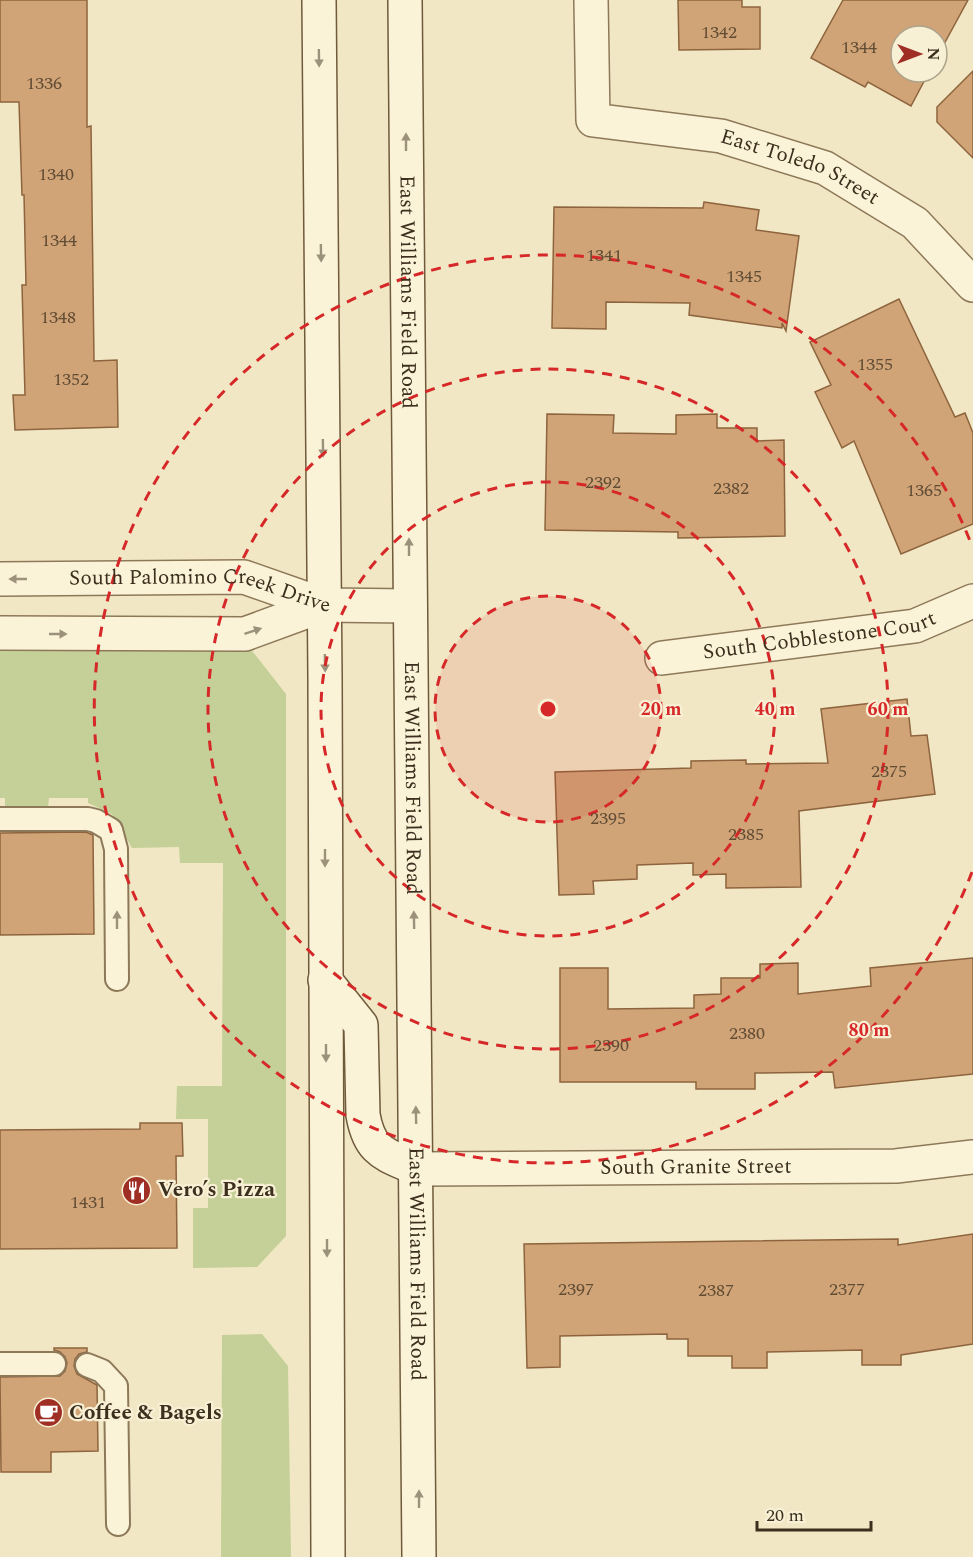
<svg xmlns="http://www.w3.org/2000/svg" width="973" height="1557" font-family="Spectral,serif">
<style>
.green{fill:#c4d097}
.building{fill:#d1a478;stroke:#8d643d;stroke-width:1.5}
.lines{fill:none;stroke-linecap:round;stroke-linejoin:round}
.service-casing{stroke:#8d7959;stroke-width:26}
.minor-casing{stroke:#8d7959;stroke-width:36}
.secondary-casing{stroke:#6f5a3c;stroke-width:36}
.service{stroke:#fbf3d8;stroke-width:22}
.minor{stroke:#fbf3d8;stroke-width:33}
.secondary{stroke:#fbf3d8;stroke-width:33}
.oneway{fill:#9c917b}
.ring{fill:none;stroke:#d62828;stroke-width:3;stroke-dasharray:10 8}
.labels{text-anchor:middle;dominant-baseline:central;stroke-width:4.5;stroke-linejoin:round;paint-order:stroke}
.number-label{font-size:18px;fill:#614c34}
.street-label{font-size:21px;fill:#3c2f1e;stroke:#f8f0d4}
.poi-label{font-size:21px;font-weight:bold;fill:#3c2f1e;stroke:#f8f0d4;text-anchor:start}
.centre{fill:#d62828;stroke:#f8f0d4;stroke-width:3}
.ring-label{font-size:18px;text-anchor:middle;font-weight:bold;fill:#d62828;stroke:#f8f0d4;stroke-width:4.5;stroke-linejoin:round;paint-order:stroke}
</style>
<rect width="100%" height="100%" fill="#f1e7c4"/>
<g class="green">
<path d="M 0,640 L 249,647 L 286,694 L 286,1236 L 257,1267 L 193,1268 L 193,1208 L 208,1208 L 208,1119 L 176,1119 L 177,1086 L 222,1086 L 223,863 L 180,863 L 179,847 L 132,848 L 112,814 L 88,803 L 88,798 L 49,798 L 48,808 L 5,808 L 5,798 L 0,798 Z"/>
<path d="M 262,1334 L 288,1366 L 291,1557 L 221,1557 L 222,1335 Z"/>
</g>
<g class="building">
<path d="M 0,0 L 87,0 L 87,127 L 91,126 L 94,361 L 117,360 L 118,427 L 15,430 L 13,395 L 25,395 L 22,285 L 26,285 L 24,195 L 22,195 L 19,102 L 0,102 Z"/>
<path d="M 678,0 L 742,0 L 742,7 L 760,7 L 760,49 L 679,50 Z"/>
<path d="M 843,0 L 968,0 L 937,57 L 937,36 L 901,36 L 901,72 L 929,72 L 911,106 L 868,82 L 865,87 L 811,58 Z"/>
<path d="M 973,71 L 973,158 L 937,122 L 937,107 Z"/>
<path d="M 704,202 L 759,210 L 756,230 L 799,236 L 786,331 L 782,323 L 782,328 L 689,315 L 690,303 L 606,302 L 606,329 L 552,328 L 554,207 L 703,208 Z"/>
<path d="M 899,299 L 955,417 L 965,413 L 973,433 L 973,524 L 901,554 L 854,441 L 842,448 L 815,392 L 831,385 L 810,342 Z"/>
<path d="M 547,414 L 614,415 L 613,433 L 676,434 L 676,415 L 717,414 L 717,428 L 757,428 L 757,441 L 784,440 L 785,536 L 678,538 L 678,532 L 545,530 Z"/>
<path d="M 907,699 L 911,736 L 927,735 L 935,794 L 799,811 L 801,887 L 726,888 L 726,874 L 693,875 L 693,863 L 637,865 L 637,879 L 593,881 L 594,894 L 559,895 L 555,772 L 691,768 L 691,761 L 746,760 L 746,764 L 828,763 L 821,709 Z"/>
<path d="M 86,832 L 93,835 L 94,934 L 0,935 L 0,833 Z"/>
<path d="M 973,958 L 973,1074 L 835,1088 L 833,1072 L 755,1073 L 755,1089 L 696,1089 L 696,1082 L 560,1082 L 560,968 L 608,968 L 608,1009 L 694,1008 L 694,995 L 721,994 L 721,978 L 760,978 L 760,964 L 798,963 L 798,994 L 871,986 L 870,968 Z"/>
<path d="M 140,1123 L 182,1123 L 183,1156 L 176,1156 L 177,1248 L 0,1249 L 0,1130 L 140,1129 Z"/>
<path d="M 973,1234 L 973,1344 L 901,1355 L 901,1365 L 862,1365 L 862,1350 L 767,1352 L 767,1368 L 732,1368 L 732,1356 L 688,1356 L 688,1339 L 667,1339 L 667,1334 L 560,1336 L 560,1367 L 527,1368 L 524,1244 L 898,1239 L 898,1245 Z"/>
<path d="M 54,1348 L 87,1348 L 87,1352 L 79,1354 L 75,1359 L 74,1366 L 77,1374 L 97,1385 L 98,1451 L 51,1452 L 51,1472 L 1,1472 L 0,1377 L 60,1376 L 65,1371 L 67,1363 L 65,1357 L 60,1352 L 54,1350 Z"/>
</g>
<g class="lines">
<defs>
<g id="service">
<path d="M 0,819 L 88,819 L 96,821 L 111,830 L 116,849 L 117,979"/>
<path d="M 0,1364 L 54,1364"/>
<path d="M 87,1365 L 102,1371 L 116,1386 L 118,1524"/>
</g>
<g id="minor">
<path id="s1" d="M 591,0 L 593,120 L 721,136 L 825,168 L 915,223 L 973,285"/>
<path id="s2" d="M 0,579 L 244,577 L 324,605 L 410,606"/>
<path d="M 0,633 L 245,634 L 324,605"/>
<path id="s3" d="M 662,658 L 915,626 L 973,601"/>
<path id="s4" d="M 417,1169 L 896,1166 L 973,1157"/>
</g>
<g id="secondary">
<path d="M 319,0 L 325,677 L 328,1557"/>
<path id="s5" d="M 405,0 C 409,519 415,1038 419,1557"/>
<path d="M 325,980 L 361,1025 L 363,1115 C 370,1154 386,1154 417,1169"/>
</g>
</defs>
<use href="#service" class="service-casing"/>
<use href="#minor" class="minor-casing"/>
<use href="#secondary" class="secondary-casing"/>
<use href="#service" class="service"/>
<use href="#minor" class="minor"/>
<use href="#secondary" class="secondary"/>
</g>
<defs><path id="oneway-solid" d="M-6-.8H1V-3.2L6.5 0L1 3.2V.8H-6Z" transform="scale(1.5)"/></defs>
<g class="oneway">
<use href="#oneway-solid" transform="translate(319 58) rotate(89)"/>
<use href="#oneway-solid" transform="translate(406 142) rotate(-90)"/>
<use href="#oneway-solid" transform="translate(321 253) rotate(89)"/>
<use href="#oneway-solid" transform="translate(323 448) rotate(89)"/>
<use href="#oneway-solid" transform="translate(409 547) rotate(-90)"/>
<use href="#oneway-solid" transform="translate(18 579) rotate(180)"/>
<use href="#oneway-solid" transform="translate(253 631) rotate(-18)"/>
<use href="#oneway-solid" transform="translate(58 634)"/>
<use href="#oneway-solid" transform="translate(325 663) rotate(89)"/>
<use href="#oneway-solid" transform="translate(325 858) rotate(90)"/>
<use href="#oneway-solid" transform="translate(117 920) rotate(-90)"/>
<use href="#oneway-solid" transform="translate(414 920) rotate(-91)"/>
<use href="#oneway-solid" transform="translate(326 1053) rotate(90)"/>
<use href="#oneway-solid" transform="translate(416 1115) rotate(-91)"/>
<use href="#oneway-solid" transform="translate(327 1248) rotate(90)"/>
<use href="#oneway-solid" transform="translate(419 1499) rotate(-90)"/>
</g>
<circle cx="548" cy="709" r="113" fill="#d62828" fill-opacity=".12"/>
<g class="ring">
<circle cx="548" cy="709" r="113"/>
<circle cx="548" cy="709" r="227"/>
<circle cx="548" cy="709" r="340"/>
<path d="M972 872A454 454 0 1 1 972 546"/>
</g>
<defs>
<symbol id="restaurant-disc" viewBox="-11 -11 22 22"><circle r="9.5" fill="#9f2e25" stroke="#f8f0d4"/><path d="M-5-6h1v4h1v-4h1v4h1v-4h1v5L-1.5 .5V6h-2V.5L-5-1ZM5-6V6H3V1.5H1.5Q1.5-4 5-6Z" fill="#fff"/></symbol>
<symbol id="cafe-disc" viewBox="-11 -11 22 22"><circle r="9.5" fill="#9f2e25" stroke="#f8f0d4"/><path d="M-5.5-4.5H6V0H3Q3 3.5 0 3.5H-2.5Q-5.5 3.5-5.5 0ZM3-3.2v2h1.7v-2ZM-6 4.5H4V6H-6Z" fill="#fff"/></symbol>
</defs>
<g fill-rule="evenodd">
<use href="#restaurant-disc" x="120" y="1174" width="33" height="33"/>
<use href="#cafe-disc" x="32" y="1396" width="33" height="33"/>
</g>
<g class="labels">
<g class="number-label">
<text x="719" y="32">1342</text>
<text x="859" y="47">1344</text>
<text x="44" y="83">1336</text>
<text x="56" y="174">1340</text>
<text x="59" y="240">1344</text>
<text x="604" y="255">1341</text>
<text x="744" y="276">1345</text>
<text x="58" y="317">1348</text>
<text x="875" y="364">1355</text>
<text x="71" y="379">1352</text>
<text x="603" y="482">2392</text>
<text x="731" y="488">2382</text>
<text x="924" y="490">1365</text>
<text x="889" y="771">2375</text>
<text x="608" y="818">2395</text>
<text x="746" y="834">2385</text>
<text x="747" y="1033">2380</text>
<text x="611" y="1045">2390</text>
<text x="88" y="1202">1431</text>
<text x="576" y="1289">2397</text>
<text x="847" y="1289">2377</text>
<text x="716" y="1290">2387</text>
</g>
<g class="street-label">
<text stroke="none"><textPath href="#s1" startOffset="334">East Toledo Street</textPath></text>
<text stroke="none"><textPath href="#s5" startOffset="292">East Williams Field Road</textPath></text>
<text stroke="none"><textPath href="#s2" startOffset="202">South Palomino Creek Drive</textPath></text>
<text stroke="none"><textPath href="#s3" startOffset="159">South Cobblestone Court</textPath></text>
<text stroke="none"><textPath href="#s5" startOffset="778">East Williams Field Road</textPath></text>
<text stroke="none"><textPath href="#s4" startOffset="279">South Granite Street</textPath></text>
<text stroke="none"><textPath href="#s5" startOffset="1264">East Williams Field Road</textPath></text>
</g>
<g class="poi-label">
<text x="158" y="1190">Vero’s Pizza</text>
<text x="69" y="1413">Coffee &amp; Bagels</text>
</g>
</g>
<circle cx="548" cy="709" r="9" class="centre"/>
<g class="ring-label">
<text x="661" y="715">20 m</text>
<text x="775" y="715">40 m</text>
<text x="888" y="715">60 m</text>
<text x="869" y="1036">80 m</text>
</g>
<g transform="translate(919 54) rotate(90)"><circle r="28" fill="#f8f0d4" stroke="#ada38b" stroke-width="1.5"/>
<path d="M0-4.5L10 22L0 15L-10 22Z" fill="#9f2e25"/>
<text y="-9" font-size="16" font-weight="bold" text-anchor="middle" fill="#3c2f1e">N</text>
</g>
<path d="M757 1521v9h114v-9" fill="none" stroke="#3c2f1e" stroke-width="3"/>
<text x="766" y="1521" font-size="18" fill="#3c2f1e" stroke="#f8f0d4" stroke-width="4.5" paint-order="stroke">20 m</text>
</svg>
